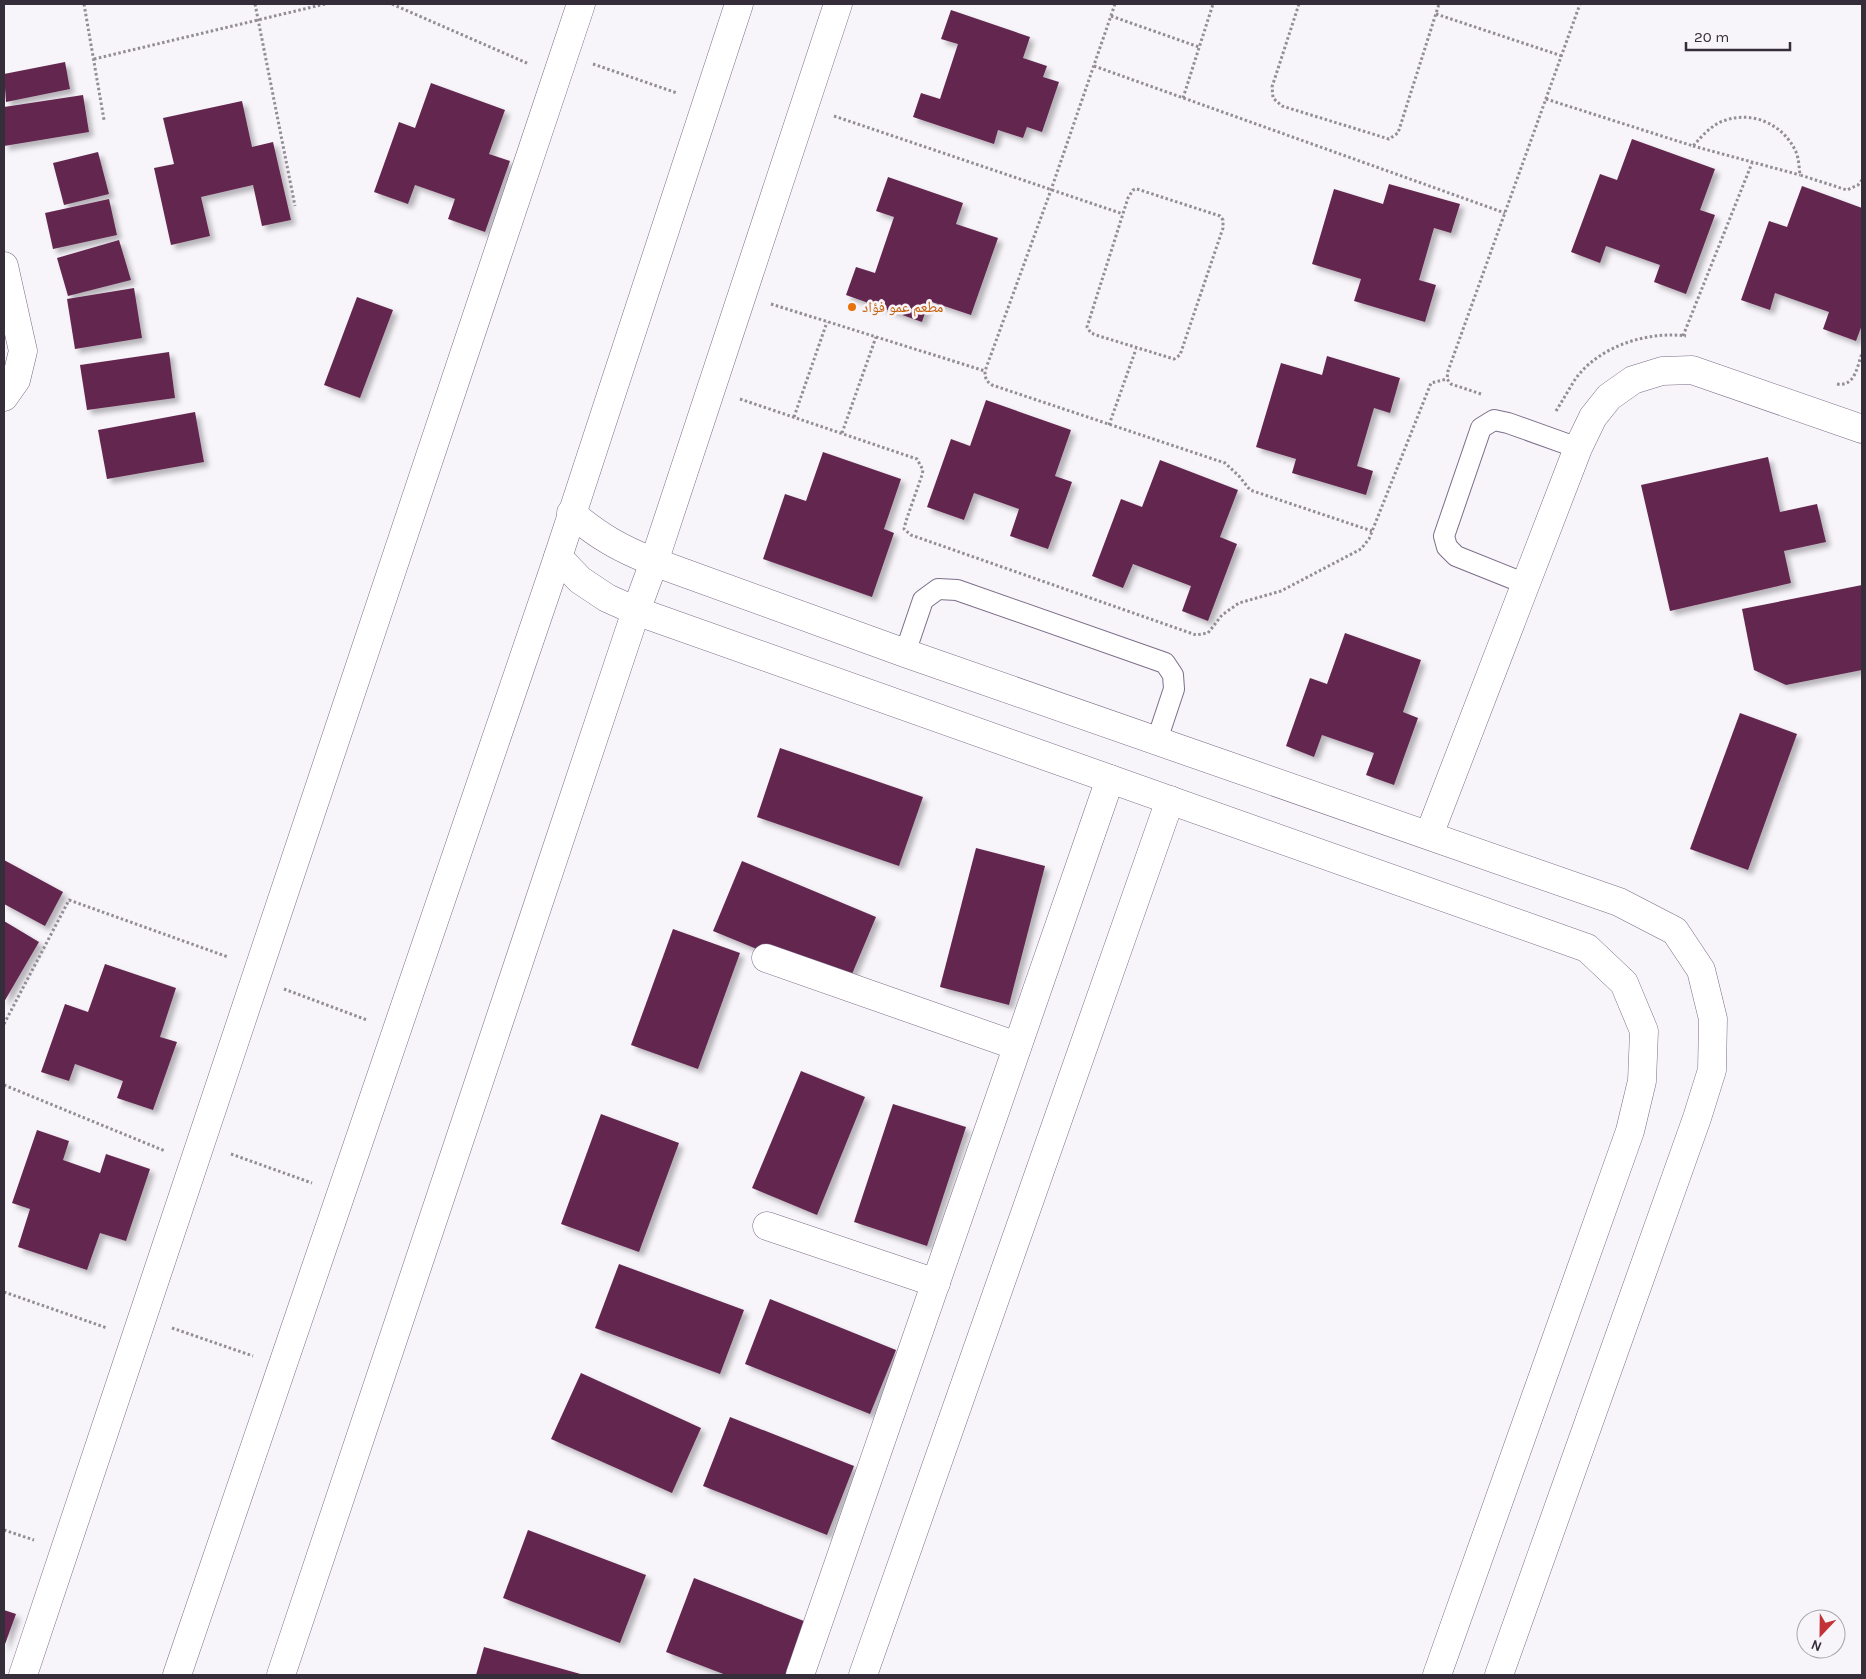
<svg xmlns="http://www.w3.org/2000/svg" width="1866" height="1679" font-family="Karla,'Noto Naskh Arabic',sans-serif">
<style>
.building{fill:#63284f;filter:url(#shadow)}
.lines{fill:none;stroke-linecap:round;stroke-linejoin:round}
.service-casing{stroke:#7c6d89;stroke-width:22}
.minor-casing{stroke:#7c6d89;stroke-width:29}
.path{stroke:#928d96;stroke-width:3;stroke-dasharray:2.5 2.5;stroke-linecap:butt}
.service{stroke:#fff;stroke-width:20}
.minor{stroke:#fff;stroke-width:28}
.food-dot{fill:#e8710a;stroke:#f7f4fa;stroke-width:2}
.labels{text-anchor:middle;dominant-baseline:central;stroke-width:5;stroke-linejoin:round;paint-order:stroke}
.food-label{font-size:15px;fill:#c56008;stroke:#f7f4fa;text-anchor:start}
</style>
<defs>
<filter id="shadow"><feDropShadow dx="4.5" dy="4.5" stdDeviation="2.5" flood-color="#0004"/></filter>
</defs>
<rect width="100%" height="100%" fill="#f7f4fa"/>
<g class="building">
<path d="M 951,10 L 1030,37 L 1023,58 L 1047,66 L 1043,77 L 1059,82 L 1042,132 L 1027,127 L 1023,138 L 998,130 L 994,144 L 913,117 L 921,93 L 940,99 L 958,44 L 941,39 Z"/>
<path d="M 65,62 L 70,89 L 6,102 L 4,74 Z"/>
<path d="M 431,83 L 505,110 L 489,154 L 510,161 L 485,232 L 448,219 L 455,199 L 415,185 L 408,204 L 374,192 L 399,122 L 415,128 Z"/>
<path d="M 83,95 L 89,132 L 4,146 L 4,107 Z"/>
<path d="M 242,101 L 252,147 L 273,142 L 291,220 L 262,226 L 253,185 L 201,197 L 210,236 L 171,245 L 154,168 L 174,164 L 163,118 Z"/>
<path d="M 1632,139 L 1715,169 L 1700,210 L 1715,215 L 1686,294 L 1654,282 L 1660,265 L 1606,246 L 1600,263 L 1571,252 L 1600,174 L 1617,180 Z"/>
<path d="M 98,152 L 109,194 L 64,205 L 53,163 Z"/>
<path d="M 888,177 L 963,203 L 956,224 L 998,238 L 971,315 L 929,301 L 922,322 L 846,295 L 856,267 L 875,273 L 894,217 L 876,211 Z"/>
<path d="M 1389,184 L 1460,204 L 1451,233 L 1434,228 L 1419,280 L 1436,285 L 1425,322 L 1354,301 L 1361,279 L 1312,264 L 1334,189 L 1383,204 Z"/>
<path d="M 1802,186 L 1862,208 L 1862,325 L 1856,341 L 1823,329 L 1829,312 L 1775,293 L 1770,310 L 1741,300 L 1769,221 L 1787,227 Z"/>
<path d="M 109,199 L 117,235 L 53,249 L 45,213 Z"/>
<path d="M 119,240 L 131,280 L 68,296 L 57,258 Z"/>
<path d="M 134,288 L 142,338 L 75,349 L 67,299 Z"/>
<path d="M 357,297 L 393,310 L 360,398 L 324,385 Z"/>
<path d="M 169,352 L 175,398 L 87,410 L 80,365 Z"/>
<path d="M 1327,356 L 1400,378 L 1390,413 L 1374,408 L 1357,466 L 1373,471 L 1366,495 L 1292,473 L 1296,459 L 1256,447 L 1281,363 L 1322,375 Z"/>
<path d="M 986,400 L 1071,430 L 1055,476 L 1072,482 L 1048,549 L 1010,536 L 1019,509 L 974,493 L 964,520 L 927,507 L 951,439 L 970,446 Z"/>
<path d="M 195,412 L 204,462 L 107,479 L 98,430 Z"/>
<path d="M 823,452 L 901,479 L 884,529 L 894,533 L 872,597 L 763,559 L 785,494 L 806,501 Z"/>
<path d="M 1768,457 L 1780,512 L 1817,504 L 1826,542 L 1784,551 L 1791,583 L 1670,611 L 1641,485 Z"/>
<path d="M 1160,460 L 1238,490 L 1220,537 L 1237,544 L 1208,621 L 1182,611 L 1191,586 L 1133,564 L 1123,588 L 1092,576 L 1121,499 L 1142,507 Z"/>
<path d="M 1862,585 L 1862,670 L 1786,685 L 1754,670 L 1742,609 Z"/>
<path d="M 1345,633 L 1421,660 L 1403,712 L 1418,718 L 1394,785 L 1366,775 L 1374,753 L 1322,735 L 1314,757 L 1286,746 L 1310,678 L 1327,684 Z"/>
<path d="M 1740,713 L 1797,734 L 1748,870 L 1690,849 Z"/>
<path d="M 780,748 L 923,797 L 899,866 L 757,817 Z"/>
<path d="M 976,848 L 1045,866 L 1009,1005 L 940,987 Z"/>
<path d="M 4,860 L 63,892 L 45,926 L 4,904 Z"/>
<path d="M 742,861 L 876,917 L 847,986 L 713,931 Z"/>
<path d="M 4,921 L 39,942 L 4,1002 Z"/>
<path d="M 673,929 L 740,953 L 698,1069 L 631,1045 Z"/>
<path d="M 105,964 L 176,988 L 160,1037 L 177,1042 L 153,1110 L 117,1098 L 123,1081 L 75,1064 L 69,1081 L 41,1072 L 65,1004 L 88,1012 Z"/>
<path d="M 801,1071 L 865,1097 L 817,1215 L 752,1188 Z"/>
<path d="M 893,1104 L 966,1127 L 927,1246 L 854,1222 Z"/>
<path d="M 601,1114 L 679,1143 L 639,1252 L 561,1224 Z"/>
<path d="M 37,1130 L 69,1141 L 63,1160 L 100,1173 L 106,1154 L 150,1169 L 126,1241 L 100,1233 L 87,1270 L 18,1247 L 30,1209 L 12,1203 Z"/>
<path d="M 619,1264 L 744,1310 L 720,1374 L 595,1328 Z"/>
<path d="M 770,1299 L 896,1350 L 870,1414 L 745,1364 Z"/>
<path d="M 581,1373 L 701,1428 L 672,1493 L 551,1439 Z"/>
<path d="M 730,1417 L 854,1466 L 827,1535 L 703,1486 Z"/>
<path d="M 528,1530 L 646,1575 L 620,1643 L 503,1598 Z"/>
<path d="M 694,1578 L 809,1623 L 790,1675 L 726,1675 L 666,1652 Z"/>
<path d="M 4,1610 L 16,1614 L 4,1647 Z"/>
<path d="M 484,1647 L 584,1675 L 476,1675 Z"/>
</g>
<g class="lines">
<defs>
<g id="service">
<path d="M 1526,584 L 1456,556 L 1447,547 L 1444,536 L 1481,428 L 1494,420 L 1508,423 L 1578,448"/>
<path d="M 905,653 L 923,600 L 938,589 L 957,590 L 1165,663 L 1173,675 L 1174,689 L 1157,740"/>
</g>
<g id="minor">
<path d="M 4,266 L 23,351 L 16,380 L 4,397"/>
<path d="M 571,513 C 600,537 619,548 654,562 L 905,653 L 1619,902 L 1675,931 L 1701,970 L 1713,1019 L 1712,1070 L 1697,1118 L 1499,1675"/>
<path d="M 558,557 L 580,580 L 607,598 L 636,611 L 1587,948 L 1624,983 L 1644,1031 L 1642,1081 L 1630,1131 L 1437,1675"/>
<path d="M 1429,835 L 1578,448 L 1593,417 L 1609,397 L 1633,380 L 1662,371 L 1692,370 L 1862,429"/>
<path d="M 766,958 L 1017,1046"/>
<path d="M 767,1226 L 936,1283"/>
<path d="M 23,1675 L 581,4"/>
<path d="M 177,1675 L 558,557 L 739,4"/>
<path d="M 281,1675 L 636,611 L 654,562 L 838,4"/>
<path d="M 800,1675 L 1110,779"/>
<path d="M 863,1675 L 1170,800"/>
</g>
</defs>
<use href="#service" class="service-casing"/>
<use href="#minor" class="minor-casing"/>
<g class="path">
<path d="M 84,4 L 104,120"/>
<path d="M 255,4 L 295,206"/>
<path d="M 392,4 L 529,64"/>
<path d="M 1115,4 L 1051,190 L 985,371 C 985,378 986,381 992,385 L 1225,463 L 1239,476 L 1250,490 L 1372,531"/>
<path d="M 1299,4 L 1272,87 L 1273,98 L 1282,106 L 1389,139 L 1398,133 L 1439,4"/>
<path d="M 1436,14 L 1562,56"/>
<path d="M 1111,16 L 1199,47"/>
<path d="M 94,59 L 325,4"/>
<path d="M 593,64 L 677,93"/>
<path d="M 1094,66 L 1505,213"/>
<path d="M 1183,98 L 1213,4"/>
<path d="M 1546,99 L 1693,146 C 1702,136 1712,124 1726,120 C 1754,111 1784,125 1796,152 C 1799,159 1799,168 1800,175 L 1847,190 L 1858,185 L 1862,180"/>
<path d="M 834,116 L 1123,214"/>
<path d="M 1693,146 L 1800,175"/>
<path d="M 1137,189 L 1220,216 L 1223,220 L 1223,228 L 1180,355 L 1174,359 L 1099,336 L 1091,333 L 1087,327 L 1128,198 L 1133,190 Z"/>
<path d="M 771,304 L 985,371"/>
<path d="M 1683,336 L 1752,163"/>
<path d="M 1837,384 C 1855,387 1857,367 1862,353"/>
<path d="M 1481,394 L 1451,384 L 1447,379 L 1448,371 L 1580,4"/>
<path d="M 740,399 L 917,459 L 923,470 L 922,475 L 906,521 L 904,529 L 911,535 L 1196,635 L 1208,633 L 1222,615 L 1239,603 L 1281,591 L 1361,549 L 1369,539 L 1431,383 L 1447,379"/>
<path d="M 1556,411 C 1563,400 1569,389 1576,378 C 1600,346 1647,331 1686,336"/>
<path d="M 794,417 L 827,322"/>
<path d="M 1109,425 L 1136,349"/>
<path d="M 842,433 L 876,337"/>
<path d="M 284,989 L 367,1020"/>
<path d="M 4,1024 L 69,900 L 228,957"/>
<path d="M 4,1085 L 165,1151"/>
<path d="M 231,1154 L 312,1183"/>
<path d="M 4,1292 L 107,1328"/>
<path d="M 172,1328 L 253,1356"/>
<path d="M 4,1530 L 34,1540"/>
</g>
<use href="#service" class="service"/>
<use href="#minor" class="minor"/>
</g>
<circle class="food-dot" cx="852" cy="307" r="5"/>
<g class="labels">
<g class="food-label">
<text x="862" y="307">مطعم عمو فؤاد</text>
</g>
</g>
<rect width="1866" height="1679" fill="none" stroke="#352e3a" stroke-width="10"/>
<g transform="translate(1821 1634) rotate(202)"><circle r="24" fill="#f7f4fa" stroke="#a9a5ad"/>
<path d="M0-4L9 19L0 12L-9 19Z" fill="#c23337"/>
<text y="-8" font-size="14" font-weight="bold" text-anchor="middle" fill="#352e3a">N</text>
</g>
<path d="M1686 42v8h104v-8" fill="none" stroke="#352e3a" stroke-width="2.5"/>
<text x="1694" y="42" font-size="15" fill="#352e3a" stroke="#f7f4fa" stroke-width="4" paint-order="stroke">20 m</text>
</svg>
